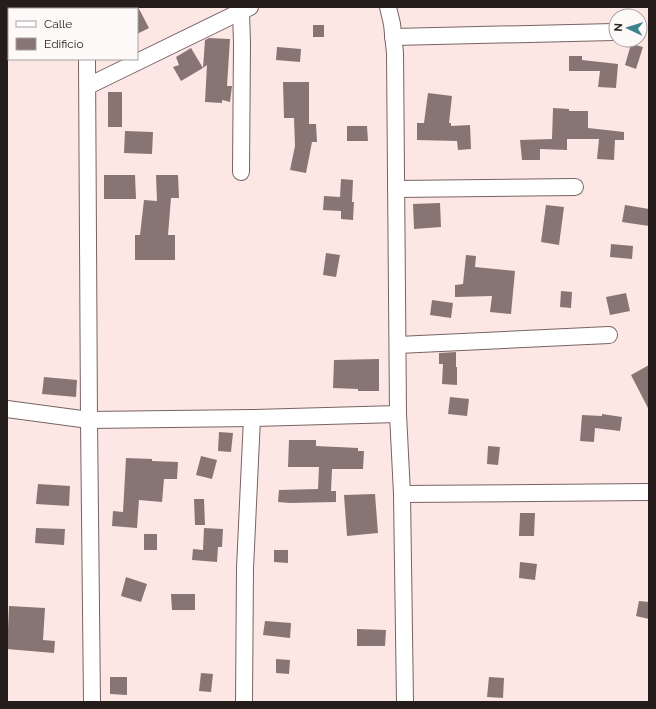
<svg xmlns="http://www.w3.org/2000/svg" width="656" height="709" font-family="Raleway,sans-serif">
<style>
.building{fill:#877573}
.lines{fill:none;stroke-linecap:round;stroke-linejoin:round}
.minor-casing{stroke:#776462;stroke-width:18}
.minor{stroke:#fff;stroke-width:16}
</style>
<rect width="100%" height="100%" fill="#fde7e5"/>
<g class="building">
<path d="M 137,7 L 138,7 L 149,28 L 137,34 Z"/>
<rect x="313" y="25" width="11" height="12"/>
<path d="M 209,38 L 230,39 L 227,86 L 232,86 L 230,102 L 222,100 L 222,103 L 205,102 L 207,65 L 203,68 L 205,40 Z"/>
<path d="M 631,44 L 643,47 L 636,69 L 625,65 Z"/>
<path d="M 277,47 L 301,49 L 300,62 L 276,60 Z"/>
<path d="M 191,48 L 203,68 L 181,81 L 173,67 L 179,65 L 176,57 Z"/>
<path d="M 569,56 L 582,56 L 582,60 L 618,64 L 616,88 L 598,87 L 600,71 L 569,71 Z"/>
<path d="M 283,82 L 309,82 L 309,124 L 316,124 L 317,142 L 312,142 L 306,173 L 290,170 L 295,146 L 294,118 L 284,118 Z"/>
<rect x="108" y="92" width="14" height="35"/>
<path d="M 428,93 L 452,96 L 449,123 L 451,123 L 451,126 L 470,125 L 471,149 L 458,150 L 457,141 L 417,140 L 417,123 L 424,123 Z"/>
<path d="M 553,108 L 569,109 L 569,111 L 588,111 L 588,128 L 624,132 L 624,140 L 615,140 L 614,160 L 597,159 L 599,139 L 567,139 L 567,150 L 540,149 L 540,160 L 522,160 L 520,140 L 552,139 Z"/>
<path d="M 347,126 L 367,126 L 368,141 L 347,141 Z"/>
<path d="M 125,131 L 153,132 L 152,154 L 124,153 Z"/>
<path d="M 104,175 L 135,175 L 136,199 L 104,199 Z"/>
<path d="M 156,175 L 178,175 L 179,198 L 171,198 L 168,235 L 175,235 L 175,260 L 135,260 L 135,235 L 140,235 L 144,200 L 157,201 Z"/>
<path d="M 341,179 L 353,180 L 352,202 L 354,202 L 353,220 L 341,219 L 341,211 L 323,210 L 324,196 L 340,197 Z"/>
<path d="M 440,203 L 441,227 L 414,229 L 413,204 Z"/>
<path d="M 546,205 L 564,207 L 559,245 L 541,242 Z"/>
<path d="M 625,205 L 649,209 L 649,226 L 622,222 Z"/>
<path d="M 611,244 L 633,246 L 632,259 L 610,257 Z"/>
<path d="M 326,253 L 340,255 L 336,277 L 323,275 Z"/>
<path d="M 466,255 L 476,256 L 475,267 L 515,271 L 511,314 L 490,312 L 492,296 L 455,297 L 455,285 L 463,284 Z"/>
<path d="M 561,291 L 572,292 L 571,308 L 560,307 Z"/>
<path d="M 626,293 L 630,311 L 610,315 L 606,297 Z"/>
<path d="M 432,300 L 453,303 L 451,318 L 430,315 Z"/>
<path d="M 456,352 L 456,367 L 457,367 L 457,385 L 442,384 L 443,364 L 439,364 L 439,353 Z"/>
<path d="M 379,359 L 379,391 L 358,391 L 358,389 L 333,388 L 334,360 Z"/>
<path d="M 649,365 L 649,410 L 631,375 Z"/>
<path d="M 44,377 L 77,380 L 76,397 L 42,394 Z"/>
<path d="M 450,397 L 469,399 L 467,416 L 448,414 Z"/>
<path d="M 602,414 L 622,417 L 620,431 L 595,428 L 594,442 L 580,441 L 582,415 L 602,416 Z"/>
<path d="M 219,432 L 233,433 L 231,452 L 218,451 Z"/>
<path d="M 289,440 L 316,440 L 316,446 L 358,448 L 358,451 L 364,451 L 363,469 L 332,469 L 331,491 L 336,491 L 336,502 L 290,503 L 278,502 L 279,490 L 318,489 L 319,467 L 288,467 Z"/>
<path d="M 488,446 L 500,447 L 498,465 L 487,464 Z"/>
<path d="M 201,456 L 217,460 L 212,479 L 196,475 Z"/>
<path d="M 126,458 L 152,459 L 152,461 L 178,462 L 177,479 L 164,479 L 162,502 L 139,500 L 137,528 L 112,526 L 113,511 L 123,512 Z"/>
<path d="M 38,484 L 70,486 L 69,506 L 36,504 Z"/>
<path d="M 375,494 L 378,533 L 347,536 L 344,495 Z"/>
<path d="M 194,499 L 204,499 L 205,525 L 195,525 Z"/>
<path d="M 520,513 L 535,513 L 534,536 L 519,536 Z"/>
<path d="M 36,528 L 65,529 L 64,545 L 35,543 Z"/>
<path d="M 204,528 L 223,529 L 222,547 L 218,547 L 217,562 L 192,560 L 193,549 L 203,550 Z"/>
<rect x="144" y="534" width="13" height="16"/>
<path d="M 274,550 L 288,550 L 288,563 L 274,562 Z"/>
<path d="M 520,562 L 537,564 L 535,580 L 519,578 Z"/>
<path d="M 126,577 L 147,584 L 141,602 L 121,596 Z"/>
<path d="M 171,594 L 195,594 L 195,610 L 172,610 Z"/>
<path d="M 639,601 L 649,602 L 649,619 L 636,616 Z"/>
<path d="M 9,606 L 45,608 L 43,640 L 55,641 L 54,653 L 7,649 L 7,629 L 8,629 Z"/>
<path d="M 265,621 L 291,623 L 290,638 L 263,635 Z"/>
<path d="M 357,629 L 386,630 L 385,646 L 357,646 Z"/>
<path d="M 276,659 L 290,660 L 289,674 L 276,673 Z"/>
<path d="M 201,673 L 213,674 L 211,692 L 199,691 Z"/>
<path d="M 110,677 L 127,677 L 127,695 L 110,694 Z"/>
<path d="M 489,677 L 504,678 L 503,698 L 487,697 Z"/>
</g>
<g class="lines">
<defs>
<g id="minor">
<path d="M 86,7 L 86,9"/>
<path d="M 388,7 L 392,24 L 395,53 L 398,414 L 402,494 L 405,702"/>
<path d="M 393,37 L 614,32"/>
<path d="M 87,59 L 89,420 L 92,702"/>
<path d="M 88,86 L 250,7"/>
<path d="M 241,172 L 242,43 L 241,12"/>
<path d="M 396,189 L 575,187"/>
<path d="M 398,345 L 609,335"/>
<path d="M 7,409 L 89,420 L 252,418 L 398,414"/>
<path d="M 402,494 L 649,492"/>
<path d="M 244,702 L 245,568 L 252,418"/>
</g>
</defs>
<use href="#minor" class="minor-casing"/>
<use href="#minor" class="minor"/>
</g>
<rect width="656" height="709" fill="none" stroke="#241d1c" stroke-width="16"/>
<rect x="8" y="8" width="130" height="52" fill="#fdf9f9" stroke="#a6a1a1"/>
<rect x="16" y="21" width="20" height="6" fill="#ffffff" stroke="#a6a1a1"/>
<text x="44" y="28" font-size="12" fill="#241d1c">Calle</text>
<rect x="16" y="38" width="20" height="12" fill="#877573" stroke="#a6a1a1"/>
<text x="44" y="48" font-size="12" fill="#241d1c">Edificio</text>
<g transform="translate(628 28) rotate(274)"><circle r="19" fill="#fdf9f9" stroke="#a6a1a1"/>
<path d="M0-3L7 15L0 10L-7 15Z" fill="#3c838b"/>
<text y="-6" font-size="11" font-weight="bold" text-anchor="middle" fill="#241d1c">N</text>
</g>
</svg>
